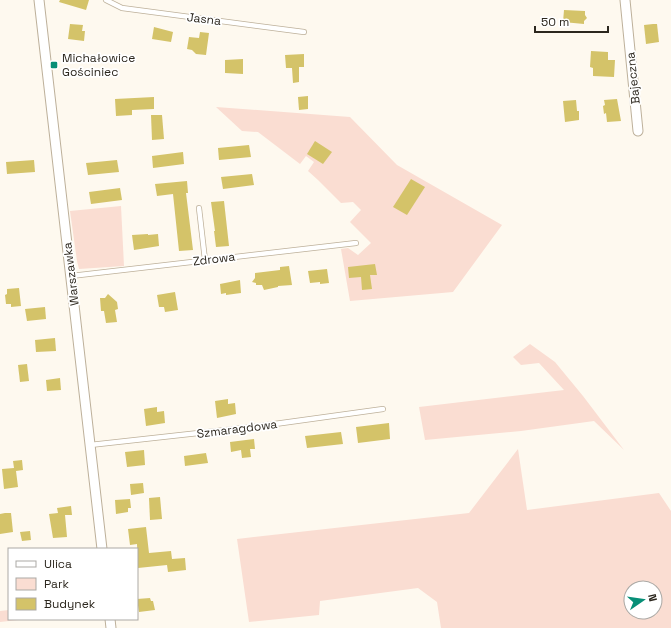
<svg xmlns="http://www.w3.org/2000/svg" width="671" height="628" font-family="'Space Grotesk',sans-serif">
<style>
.green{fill:#faddd2;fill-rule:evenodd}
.building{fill:#d4c369}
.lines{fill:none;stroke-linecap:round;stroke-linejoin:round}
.lane-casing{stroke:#bdb09a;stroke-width:6}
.street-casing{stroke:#bdb09a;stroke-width:11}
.lane{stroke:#fff;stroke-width:4.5}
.street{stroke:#fff;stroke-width:9}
.poi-dot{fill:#078f77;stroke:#fff;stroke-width:1.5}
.labels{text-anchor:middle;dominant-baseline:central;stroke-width:3.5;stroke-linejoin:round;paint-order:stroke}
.street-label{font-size:12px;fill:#2c271e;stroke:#fff}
.poi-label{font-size:12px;fill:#2c271e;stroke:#fff;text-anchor:start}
</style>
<rect width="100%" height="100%" fill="#fef9ef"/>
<g class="green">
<path d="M 216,107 L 350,117 L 397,165 L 502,225 L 453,292 L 350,301 L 341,249 L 348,248 L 358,255 L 371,243 L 350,222 L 361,210 L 353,202 L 341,203 L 318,180 L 308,171 L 314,162 L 306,156 L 300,164 L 258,132 L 242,131 Z"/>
<path d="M 121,206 L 124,266 L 79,269 L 77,261 L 70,211 Z"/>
<path d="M 530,344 L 555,362 L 583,396 L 624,450 L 594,421 L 521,431 L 425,440 L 419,407 L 564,390 L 539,363 L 521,365 L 513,357 Z"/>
<path d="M 518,449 L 527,510 L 659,493 L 671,511 L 671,628 L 441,628 L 437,602 L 418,588 L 320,601 L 319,615 L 249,622 L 237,539 L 469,513 ZM 631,588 L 655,588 L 655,612 L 631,612 Z"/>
<path d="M 9,610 L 9,619 L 27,619 L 0,622 L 0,611 Z"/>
</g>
<g class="building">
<path d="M 60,0 L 89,0 L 86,10 L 59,2 Z"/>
<path d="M 564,10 L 585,11 L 585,15 L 587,18 L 584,21 L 584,24 L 563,22 Z"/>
<path d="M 70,24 L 83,25 L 82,31 L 85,31 L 84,41 L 68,39 Z"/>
<path d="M 653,24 L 657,24 L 659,42 L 646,44 L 644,25 Z"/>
<path d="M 154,27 L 173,32 L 171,42 L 152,39 Z"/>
<path d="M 200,32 L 209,33 L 206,55 L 196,54 L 192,50 L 187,49 L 189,37 L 199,38 Z"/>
<path d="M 591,51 L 608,52 L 608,60 L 615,60 L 614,77 L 593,76 L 593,68 L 590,67 Z"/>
<path d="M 304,54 L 304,67 L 299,67 L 299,82 L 293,83 L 292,68 L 286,68 L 285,55 Z"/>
<path d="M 243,59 L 243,74 L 225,73 L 225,60 Z"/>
<path d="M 308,96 L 308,109 L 299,110 L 298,97 Z"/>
<path d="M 154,97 L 154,109 L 132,110 L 132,115 L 116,116 L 115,99 Z"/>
<path d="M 617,99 L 621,121 L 607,122 L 606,113 L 604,114 L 603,106 L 605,105 L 604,100 Z"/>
<path d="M 576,100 L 577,111 L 579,111 L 579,120 L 565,122 L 563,101 Z"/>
<path d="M 151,115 L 162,115 L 164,139 L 152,140 Z"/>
<path d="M 315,141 L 332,152 L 323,164 L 307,154 Z"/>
<path d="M 249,145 L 251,157 L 219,160 L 218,148 Z"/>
<path d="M 183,152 L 184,164 L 153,168 L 152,156 Z"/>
<path d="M 34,160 L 35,172 L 7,174 L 6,162 Z"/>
<path d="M 117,160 L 119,172 L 88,175 L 86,163 Z"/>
<path d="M 252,174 L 254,185 L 223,189 L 221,177 Z"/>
<path d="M 411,179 L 425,187 L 407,215 L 393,207 Z"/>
<path d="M 187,181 L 188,193 L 186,193 L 193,250 L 179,251 L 173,194 L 157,196 L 155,184 Z"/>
<path d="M 120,188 L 122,200 L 91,204 L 89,192 Z"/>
<path d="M 224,201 L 229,246 L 216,247 L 214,231 L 215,231 L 211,202 Z"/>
<path d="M 148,234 L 148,235 L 158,234 L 159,246 L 134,250 L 132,235 Z"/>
<path d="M 375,264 L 377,275 L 370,275 L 372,289 L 362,290 L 361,277 L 349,278 L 348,267 Z"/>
<path d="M 289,266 L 292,285 L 278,286 L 278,287 L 264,290 L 262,285 L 256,285 L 256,283 L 252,282 L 255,278 L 255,273 L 280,270 L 280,267 Z"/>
<path d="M 327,269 L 329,283 L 320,284 L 320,282 L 310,283 L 308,271 Z"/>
<path d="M 240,280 L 241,293 L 226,295 L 226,293 L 221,294 L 220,284 Z"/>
<path d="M 19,288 L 21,306 L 11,307 L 11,304 L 6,304 L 5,295 L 7,294 L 7,289 Z"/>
<path d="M 175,292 L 178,310 L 165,312 L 164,307 L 159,307 L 157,295 Z"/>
<path d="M 108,294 L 117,302 L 118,309 L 115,310 L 117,322 L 106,323 L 104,311 L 101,311 L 100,298 L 105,298 Z"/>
<path d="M 45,307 L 46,319 L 27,321 L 25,309 Z"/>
<path d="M 55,338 L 56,351 L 36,352 L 35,340 Z"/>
<path d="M 27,364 L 29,381 L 20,382 L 18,365 Z"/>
<path d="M 60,378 L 61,390 L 47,391 L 46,380 Z"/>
<path d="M 228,399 L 228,404 L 235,403 L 236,414 L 217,418 L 215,401 Z"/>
<path d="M 157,407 L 157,412 L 164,411 L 165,423 L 146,426 L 144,409 Z"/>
<path d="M 389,423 L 390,439 L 358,443 L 356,427 Z"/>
<path d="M 341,432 L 343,444 L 307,448 L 305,436 Z"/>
<path d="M 254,439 L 255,449 L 250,449 L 251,457 L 242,458 L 241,450 L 231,452 L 230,442 Z"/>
<path d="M 144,450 L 145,465 L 127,467 L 125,452 Z"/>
<path d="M 206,453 L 208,463 L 185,466 L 184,456 Z"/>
<path d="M 22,460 L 23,470 L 16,471 L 18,487 L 4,489 L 2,469 L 14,468 L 13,461 Z"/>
<path d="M 143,483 L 144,493 L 131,495 L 130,484 Z"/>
<path d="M 160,497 L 162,519 L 150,520 L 149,498 Z"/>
<path d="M 130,499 L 131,508 L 128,508 L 128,512 L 116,514 L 115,500 Z"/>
<path d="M 71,506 L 72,515 L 65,515 L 67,537 L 53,538 L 49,514 L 58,513 L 57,508 Z"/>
<path d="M 5,513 L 11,513 L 13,532 L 0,534 L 0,514 Z"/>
<path d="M 146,527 L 149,553 L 171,551 L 172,559 L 185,558 L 186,570 L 168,572 L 167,565 L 138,568 L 137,544 L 130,545 L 128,529 Z"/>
<path d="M 30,531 L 31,540 L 22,541 L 20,532 Z"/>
<path d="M 150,598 L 151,601 L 153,601 L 155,610 L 139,612 L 137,599 Z"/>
</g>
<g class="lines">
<defs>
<g id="lane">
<path d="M 106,0 L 122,8 L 304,32"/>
<path d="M 199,208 L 205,260"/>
<path d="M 71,276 L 356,243"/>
<path d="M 90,445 L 253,427 L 383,409"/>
</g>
<g id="street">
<path d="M 39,0 L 102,549"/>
<path d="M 625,0 L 638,131"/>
<path d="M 110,619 L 111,628"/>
</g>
</defs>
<use href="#lane" class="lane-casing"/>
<use href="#street" class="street-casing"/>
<use href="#lane" class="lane"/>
<use href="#street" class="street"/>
</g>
<rect class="poi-dot" x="50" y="61" width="8" height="8" rx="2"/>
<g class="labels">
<g class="street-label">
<text transform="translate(204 19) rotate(7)">Jasna</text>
<text transform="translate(633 78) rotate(-96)">Bajeczna</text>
<text transform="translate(214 259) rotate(-7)">Zdrowa</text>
<text transform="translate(71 274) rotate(-97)">Warszawka</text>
<text transform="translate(237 429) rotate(-7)">Szmaragdowa</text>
</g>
<g class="poi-label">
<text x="62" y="58">Michałowice<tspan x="62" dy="14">Gościniec</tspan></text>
</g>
</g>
<rect x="8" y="548" width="130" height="72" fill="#ffffff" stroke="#aba9a5"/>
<rect x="16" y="561" width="20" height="6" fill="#ffffff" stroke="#aba9a5"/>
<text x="44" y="568" font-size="12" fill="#2c271e">Ulica</text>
<rect x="16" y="578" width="20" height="12" fill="#faddd2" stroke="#aba9a5"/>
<text x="44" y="588" font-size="12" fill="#2c271e">Park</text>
<rect x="16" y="598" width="20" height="12" fill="#d4c369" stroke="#aba9a5"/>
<text x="44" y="608" font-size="12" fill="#2c271e">Budynek</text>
<g transform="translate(643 600) rotate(77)"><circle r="19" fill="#ffffff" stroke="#aba9a5"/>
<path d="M0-3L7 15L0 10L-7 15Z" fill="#078f77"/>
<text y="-6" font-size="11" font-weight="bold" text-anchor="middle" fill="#2c271e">N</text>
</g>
<path d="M535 26v6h73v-6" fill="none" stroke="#2c271e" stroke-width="2"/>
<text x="541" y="26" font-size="12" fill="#2c271e" stroke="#ffffff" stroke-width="3" paint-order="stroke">50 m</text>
</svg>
